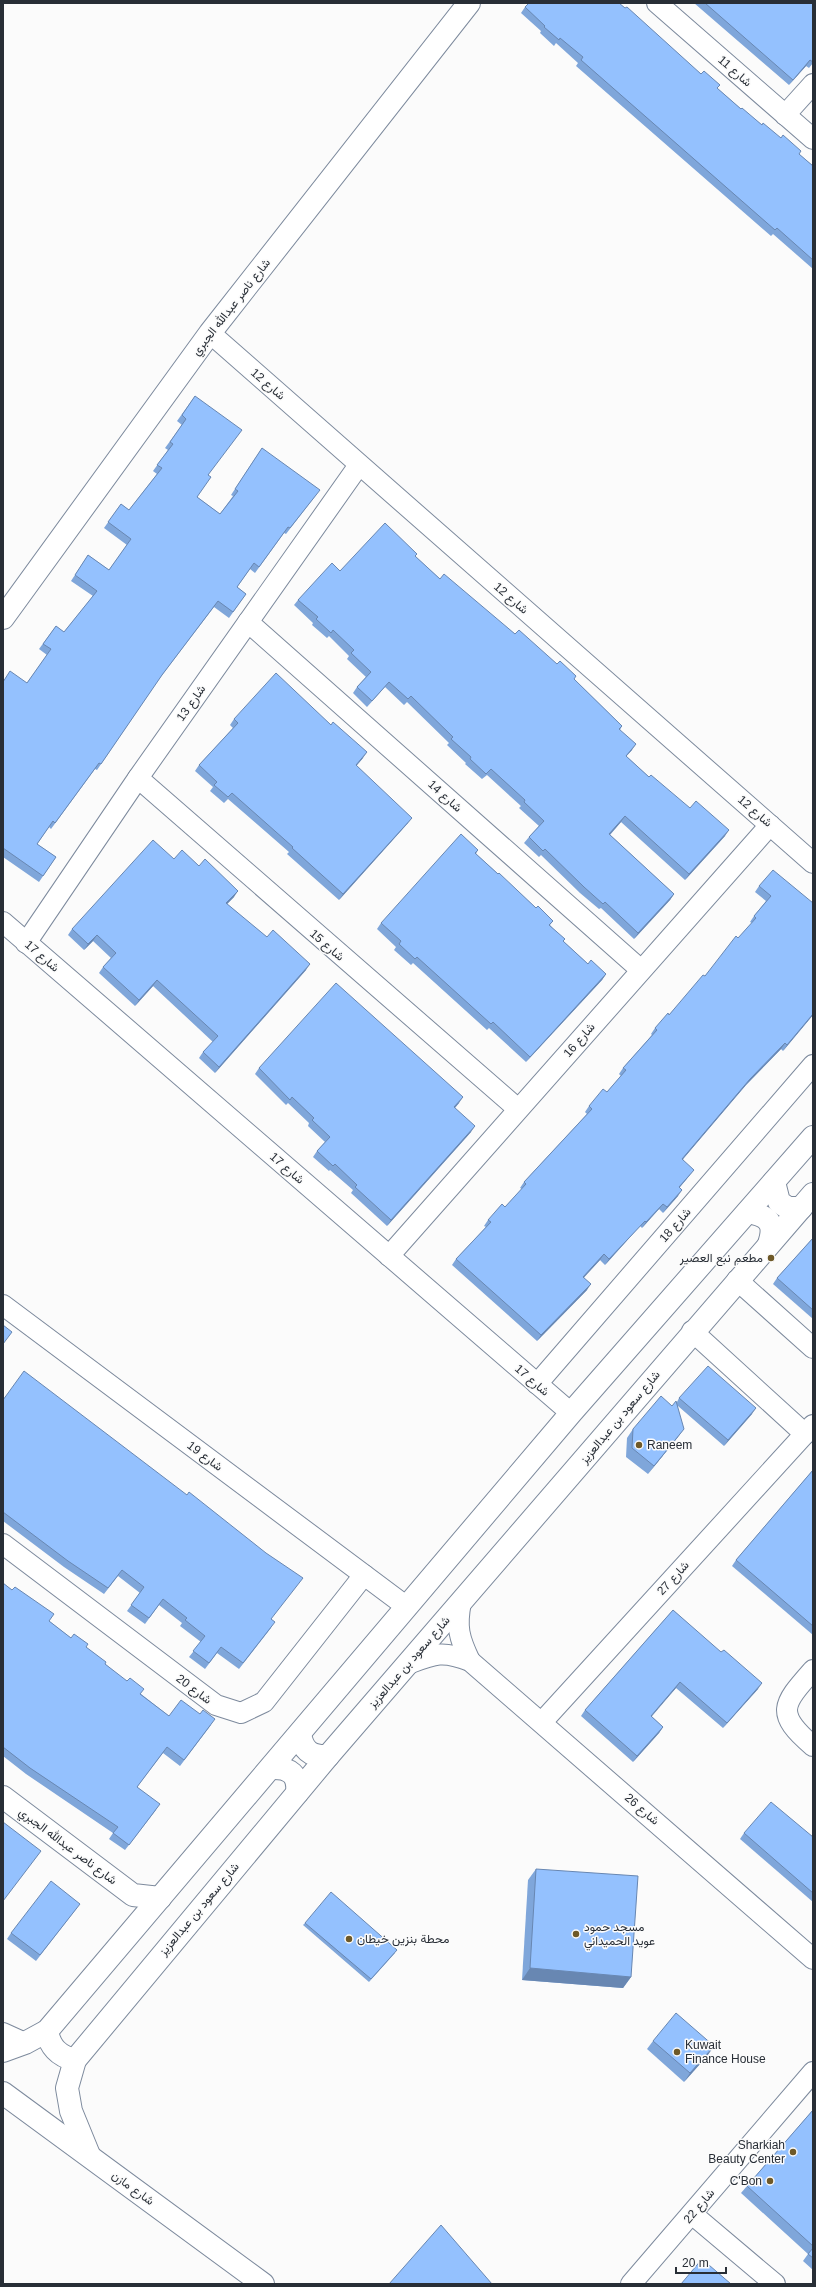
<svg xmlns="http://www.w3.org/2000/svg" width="816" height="2287" font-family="Helvetica,Vazirmatn,sans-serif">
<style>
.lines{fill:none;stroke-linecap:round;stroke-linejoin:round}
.street-casing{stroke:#7d8a9d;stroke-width:22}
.secondary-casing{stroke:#7d8a9d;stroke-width:24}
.primary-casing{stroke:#7d8a9d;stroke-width:24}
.street{stroke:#fff;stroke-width:20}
.secondary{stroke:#fff;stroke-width:22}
.primary{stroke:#fff;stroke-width:22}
.wall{fill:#7fa6da}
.shaded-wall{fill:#6887b2}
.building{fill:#94c1fe;stroke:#6887b2}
.poi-dot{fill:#6e5928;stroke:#fbfbfb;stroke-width:1.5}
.labels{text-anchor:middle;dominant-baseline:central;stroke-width:3;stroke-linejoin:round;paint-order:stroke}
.street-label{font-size:12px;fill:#282e36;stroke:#fbfbfb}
.poi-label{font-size:12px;fill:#282e36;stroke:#fbfbfb;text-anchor:start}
</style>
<rect width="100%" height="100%" fill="#fbfbfb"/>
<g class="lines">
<defs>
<g id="street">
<path d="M 657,3 L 813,139"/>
<path d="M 785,115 L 813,84"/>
<path d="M 210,333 L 813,863"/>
<path d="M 248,622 L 641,970"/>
<path d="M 138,778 L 518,1109"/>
<path d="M 3,922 L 571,1413"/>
<path d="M 26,943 L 138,778 L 359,465"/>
<path d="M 389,1256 L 770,825"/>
<path d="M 737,1280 L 813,1348"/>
<path d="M 3,1305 L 407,1607"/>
<path d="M 692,1331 L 805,1434"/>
<path d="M 537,1384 L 813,1065"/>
<path d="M 3,1544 L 216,1705 L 241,1713 L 264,1702 L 364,1575"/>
<path d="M 461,1602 C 456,1627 459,1638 470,1661"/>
<path d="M 408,1664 C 434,1654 442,1650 470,1661 L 813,1959"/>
<path d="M 813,1670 C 783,1704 774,1713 813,1746"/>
<path d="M 542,1722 L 813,1425"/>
<path d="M 3,2033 L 25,2043"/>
<path d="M 692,2214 L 775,2284"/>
<path d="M 631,2284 L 813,2072"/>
</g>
<g id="secondary">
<path d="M 3,618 L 210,333 L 469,3"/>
<path d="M 774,1182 L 779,1202 L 788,1208 L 801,1208"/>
<path d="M 748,1212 C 768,1216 776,1222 769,1244"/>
<path d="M 300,1734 C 303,1751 311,1757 328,1756"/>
<path d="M 271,1768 C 290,1767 299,1775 297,1793"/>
<path d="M 3,1797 L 133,1895 L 160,1898"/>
<path d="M 47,2031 C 50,2048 59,2056 75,2060"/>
<path d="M 3,2051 L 25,2043 L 47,2031 L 571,1413 L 813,1137"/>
<path d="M 89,2155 L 71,2111 L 67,2088 L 75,2060 L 328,1756 L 813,1194"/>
</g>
<path id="primary" d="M 3,2093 L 263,2284"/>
</defs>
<use href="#street" class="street-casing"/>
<use href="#secondary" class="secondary-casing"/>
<use href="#primary" class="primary-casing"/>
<use href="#street" class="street"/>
<use href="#secondary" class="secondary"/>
<use href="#primary" class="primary"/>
</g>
<g class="wall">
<path d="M 694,3 L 813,3 L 813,63 L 809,68 L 806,66 L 789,85 Z"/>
<path d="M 525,7 L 701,74 L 741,109 L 799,154 L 813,166 L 813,269 L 773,234 L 771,236 L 576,66 L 578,63 L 556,43 L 554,46 L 540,33 L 541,31 L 521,13 Z"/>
<path d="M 195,396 L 209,475 L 197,497 L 220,514 L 233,496 L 231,495 L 262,448 L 316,495 L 286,534 L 284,533 L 255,573 L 250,569 L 237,587 L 246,594 L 229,618 L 214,607 L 159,679 L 97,770 L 95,769 L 51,829 L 49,827 L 37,844 L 56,857 L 39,882 L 3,857 L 3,681 L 27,683 L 47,655 L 39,649 L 56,626 L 64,632 L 93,596 L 71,581 L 88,555 L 109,570 L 127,545 L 104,528 L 121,504 L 129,510 L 157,474 L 153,471 L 168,450 L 165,448 L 182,425 L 177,421 Z"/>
<path d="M 417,554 L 415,556 L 440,579 L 515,634 L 574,679 L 622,726 L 620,730 L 632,750 L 626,756 L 649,777 L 725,836 L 685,880 L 621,822 L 610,835 L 674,894 L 670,900 L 634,939 L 601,908 L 599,909 L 580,893 L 541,855 L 539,857 L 524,843 L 529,837 L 539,826 L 519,808 L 521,806 L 487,775 L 482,779 L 465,764 L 466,763 L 447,745 L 449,743 L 407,702 L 404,705 L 385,687 L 367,707 L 353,693 L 357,687 L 366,677 L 347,659 L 349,656 L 329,636 L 327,638 L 312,625 L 313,623 L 294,605 L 298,600 L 340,571 Z"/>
<path d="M 234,719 L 363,758 L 356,766 L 408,823 L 339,900 L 287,854 L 289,852 L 228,799 L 224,803 L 210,791 L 213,787 L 195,771 L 199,765 L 233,728 L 230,725 Z"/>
<path d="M 478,850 L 476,854 L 536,908 L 553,921 L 550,925 L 563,941 L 588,964 L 606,974 L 602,980 L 526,1062 L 489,1028 L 487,1030 L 413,963 L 411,965 L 394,950 L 396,947 L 377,929 L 381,923 Z"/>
<path d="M 174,859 L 199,866 L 234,897 L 227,904 L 306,970 L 215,1073 L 199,1058 L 203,1052 L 213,1042 L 153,986 L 135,1006 L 99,973 L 103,967 L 111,958 L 93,941 L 84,950 L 68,935 L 72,929 Z"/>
<path d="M 759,886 L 813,903 L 813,1015 L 783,1051 L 781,1049 L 746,1085 L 683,1159 L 690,1175 L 679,1188 L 678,1196 L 663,1213 L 659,1209 L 642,1228 L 640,1226 L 605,1265 L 600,1260 L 584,1277 L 587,1290 L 537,1341 L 452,1265 L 456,1259 L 486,1227 L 484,1226 L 488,1220 L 505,1207 L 522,1189 L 520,1188 L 524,1182 L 587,1114 L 585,1112 L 589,1106 L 607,1092 L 621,1076 L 619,1074 L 623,1068 L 652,1035 L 651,1034 L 655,1028 L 669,1015 L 705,976 L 752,923 L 750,922 L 754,916 L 766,901 L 755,892 Z"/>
<path d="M 259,1068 L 459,1103 L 455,1108 L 471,1132 L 387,1226 L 351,1193 L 353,1190 L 330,1170 L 329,1171 L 313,1157 L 317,1151 L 325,1142 L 308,1126 L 309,1123 L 288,1103 L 286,1105 L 255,1074 Z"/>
<path d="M 813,1238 L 813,1319 L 773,1284 L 777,1278 Z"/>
<path d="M 679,1398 L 752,1414 L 724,1446 L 678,1406 L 678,1437 L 648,1474 L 626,1457 L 627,1438 L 633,1429 L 672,1406 L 677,1402 Z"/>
<path d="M 3,1400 L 272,1619 L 271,1628 L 239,1669 L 217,1653 L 205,1669 L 189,1657 L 201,1642 L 180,1626 L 182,1623 L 159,1605 L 145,1624 L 127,1611 L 140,1593 L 118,1576 L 104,1594 L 64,1567 L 3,1521 Z"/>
<path d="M 813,1470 L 813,1635 L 732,1566 L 736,1560 Z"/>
<path d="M 3,1583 L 49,1621 L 71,1638 L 86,1647 L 105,1664 L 141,1694 L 169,1716 L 211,1725 L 180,1766 L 163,1753 L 137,1787 L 156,1810 L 125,1850 L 109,1839 L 113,1833 L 26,1774 L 3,1756 Z"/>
<path d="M 673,1610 L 758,1689 L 723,1728 L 676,1688 L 651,1716 L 663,1727 L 659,1733 L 633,1762 L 581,1716 L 585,1710 Z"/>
<path d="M 744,1833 L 813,1837 L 813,1902 L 740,1839 Z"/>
<path d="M 536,1869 L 631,1977 L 623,1988 L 522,1980 L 528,1880 Z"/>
<path d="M 76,1909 L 36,1961 L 7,1939 L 11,1933 Z"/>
<path d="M 305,1923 L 395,1953 L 369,1982 L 303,1925 Z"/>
<path d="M 653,2041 L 708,2055 L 684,2082 L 647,2049 Z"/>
<path d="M 813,2110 L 813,2270 L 803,2261 L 808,2254 L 741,2193 L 747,2186 Z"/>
</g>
<g class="shaded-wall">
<path d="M 810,60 L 806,66 L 789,85 L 793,80 Z"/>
<path d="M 636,744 L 632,750 L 622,761 L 626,756 Z"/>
<path d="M 367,752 L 363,758 L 352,771 L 356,765 Z"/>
<path d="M 625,816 L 621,822 L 605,840 L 609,834 Z"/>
<path d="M 412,818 L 408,823 L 339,900 L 343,894 Z"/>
<path d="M 729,830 L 725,836 L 685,880 L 689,874 Z"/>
<path d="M 238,891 L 234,897 L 222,909 L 226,903 Z"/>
<path d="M 674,894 L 670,900 L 634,939 L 638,933 Z"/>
<path d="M 97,935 L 93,941 L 84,950 L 88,944 Z"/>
<path d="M 310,964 L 306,970 L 215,1073 L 219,1067 Z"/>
<path d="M 606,974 L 602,980 L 526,1062 L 530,1057 Z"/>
<path d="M 157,980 L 153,986 L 135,1006 L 139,1000 Z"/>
<path d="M 813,1014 L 813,1015 L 783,1051 L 787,1045 Z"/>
<path d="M 785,1043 L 781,1049 L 746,1085 L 678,1165 L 682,1159 L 750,1079 Z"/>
<path d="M 463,1097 L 459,1103 L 450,1113 L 454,1107 Z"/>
<path d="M 475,1126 L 471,1132 L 387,1226 L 391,1220 Z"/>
<path d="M 694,1170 L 690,1175 L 675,1193 L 679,1187 Z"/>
<path d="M 682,1190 L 678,1196 L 663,1213 L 667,1207 Z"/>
<path d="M 663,1204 L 659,1209 L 642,1228 L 646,1222 Z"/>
<path d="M 645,1221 L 640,1226 L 605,1265 L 609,1259 Z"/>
<path d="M 604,1254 L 600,1260 L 579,1283 L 583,1277 Z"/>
<path d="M 591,1284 L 587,1290 L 537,1341 L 541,1335 Z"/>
<path d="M 756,1408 L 752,1414 L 724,1446 L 728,1440 Z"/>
<path d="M 684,1429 L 678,1437 L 648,1474 L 654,1466 Z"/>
<path d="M 680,1682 L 676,1688 L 647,1722 L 651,1716 Z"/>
<path d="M 762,1683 L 758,1689 L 723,1728 L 727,1723 Z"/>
<path d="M 663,1727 L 659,1733 L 633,1762 L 637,1756 Z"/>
<path d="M 530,1968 L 631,1977 L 623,1988 L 522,1980 Z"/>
<path d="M 714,2046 L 708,2055 L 684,2082 L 690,2073 Z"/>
</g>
<g class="building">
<path d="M 529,3 L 619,3 L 625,8 L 627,7 L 701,74 L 704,71 L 720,85 L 717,88 L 741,109 L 742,108 L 762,125 L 763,123 L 781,138 L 783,135 L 801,151 L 799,154 L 813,166 L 813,260 L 777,228 L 775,230 L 581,60 L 583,57 L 560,38 L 559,40 L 544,27 L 545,26 L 525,7 Z"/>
<path d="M 705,3 L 813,3 L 813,62 L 810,60 L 793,80 Z"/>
<path d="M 195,396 L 242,430 L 208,475 L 211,477 L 197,497 L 220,514 L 238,491 L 235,489 L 262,448 L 320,490 L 290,528 L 288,527 L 259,567 L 254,563 L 237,587 L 246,594 L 233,612 L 218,601 L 162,675 L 101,764 L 99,763 L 55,823 L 53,821 L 37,844 L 56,857 L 43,876 L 3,848 L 3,682 L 10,671 L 27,683 L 51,649 L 43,644 L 56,626 L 64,632 L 97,591 L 75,575 L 88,555 L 109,570 L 131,539 L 108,522 L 121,504 L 129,510 L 162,468 L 157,465 L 173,444 L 170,442 L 186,419 L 182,415 Z"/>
<path d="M 385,523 L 417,554 L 415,556 L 440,579 L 444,574 L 515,634 L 519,630 L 557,664 L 560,661 L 576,676 L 574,679 L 622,726 L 619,729 L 636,744 L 626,756 L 649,777 L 651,775 L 690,808 L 696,801 L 729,830 L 689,874 L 625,816 L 609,834 L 674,894 L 638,933 L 605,902 L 603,904 L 584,887 L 545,849 L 543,851 L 529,837 L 544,821 L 524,802 L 525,800 L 491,769 L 486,774 L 470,759 L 471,757 L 451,739 L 453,737 L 411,696 L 408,699 L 389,682 L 372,701 L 357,687 L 371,672 L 351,653 L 354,650 L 333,630 L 331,633 L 316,619 L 318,617 L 298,600 L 332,563 L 340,571 Z"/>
<path d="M 276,673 L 331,725 L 333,722 L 367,752 L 356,765 L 412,818 L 343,894 L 292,848 L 293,847 L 232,793 L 228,797 L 214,785 L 217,782 L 199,765 L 238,723 L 234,719 Z"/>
<path d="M 461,834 L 478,850 L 475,853 L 498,874 L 499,873 L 536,908 L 538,906 L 553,921 L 549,925 L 565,939 L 563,941 L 588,964 L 591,960 L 606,974 L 530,1057 L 493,1022 L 491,1024 L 417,957 L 415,959 L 399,944 L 401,941 L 381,923 Z"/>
<path d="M 153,840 L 174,859 L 182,850 L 199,866 L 205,859 L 238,891 L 226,903 L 267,937 L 273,930 L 310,964 L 219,1067 L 203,1052 L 218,1036 L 157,980 L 139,1000 L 103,967 L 116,953 L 97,935 L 88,944 L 72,929 Z"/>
<path d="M 773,870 L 813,903 L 813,1014 L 787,1045 L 785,1043 L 750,1079 L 682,1159 L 694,1170 L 679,1187 L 682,1190 L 667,1207 L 663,1204 L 646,1222 L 645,1221 L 609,1259 L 604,1254 L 583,1277 L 591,1284 L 541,1335 L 456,1259 L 491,1222 L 488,1220 L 502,1204 L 505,1207 L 526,1184 L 524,1182 L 592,1109 L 589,1106 L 603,1089 L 607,1092 L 626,1070 L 623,1068 L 657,1030 L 655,1028 L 668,1013 L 669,1015 L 703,975 L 705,976 L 736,936 L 738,938 L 756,918 L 754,916 L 771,896 L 759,886 Z"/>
<path d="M 336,983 L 463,1097 L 454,1107 L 475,1126 L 391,1220 L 355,1187 L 357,1185 L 335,1164 L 333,1166 L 317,1151 L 330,1137 L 312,1120 L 314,1118 L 292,1097 L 290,1100 L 259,1068 Z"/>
<path d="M 813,1238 L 813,1310 L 777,1278 Z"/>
<path d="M 3,1325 L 12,1332 L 3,1344 Z"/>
<path d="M 708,1366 L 756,1408 L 728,1440 L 679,1398 Z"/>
<path d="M 24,1371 L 187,1495 L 189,1492 L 266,1553 L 303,1578 L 271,1619 L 275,1622 L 243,1663 L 221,1647 L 209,1663 L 193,1651 L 205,1636 L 185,1620 L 187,1618 L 163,1599 L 149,1618 L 131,1605 L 144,1587 L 122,1570 L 108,1588 L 68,1561 L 3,1512 L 3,1400 Z"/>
<path d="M 661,1396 L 672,1406 L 676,1401 L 684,1429 L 654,1466 L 632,1448 L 633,1429 Z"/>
<path d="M 813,1470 L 813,1626 L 736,1560 Z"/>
<path d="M 3,1583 L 12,1590 L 15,1587 L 54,1614 L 49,1621 L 71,1638 L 74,1634 L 88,1644 L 86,1647 L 106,1662 L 105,1664 L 127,1681 L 130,1678 L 144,1689 L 140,1694 L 169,1716 L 181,1700 L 200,1714 L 203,1710 L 215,1719 L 184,1760 L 167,1747 L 137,1787 L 160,1804 L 129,1845 L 113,1833 L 118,1827 L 30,1768 L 3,1747 Z"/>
<path d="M 673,1610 L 721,1652 L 724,1650 L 762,1683 L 727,1723 L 680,1682 L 651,1716 L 663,1727 L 637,1756 L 585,1710 Z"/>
<path d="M 771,1802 L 813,1837 L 813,1893 L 744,1833 Z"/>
<path d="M 3,1822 L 41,1851 L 3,1901 Z"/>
<path d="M 536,1869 L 638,1876 L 631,1977 L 530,1968 Z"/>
<path d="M 51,1881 L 80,1904 L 40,1955 L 11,1933 Z"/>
<path d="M 331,1892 L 397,1950 L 371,1979 L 305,1923 Z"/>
<path d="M 676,2013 L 714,2046 L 690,2073 L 653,2041 Z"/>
<path d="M 813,2110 L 813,2246 L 747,2186 Z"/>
<path d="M 441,2225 L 492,2284 L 389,2284 Z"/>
<path d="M 813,2248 L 813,2258 L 808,2254 Z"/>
<path d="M 702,2259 L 731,2284 L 681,2284 Z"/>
</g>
<g class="poi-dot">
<circle cx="771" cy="1258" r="4"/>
<circle cx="639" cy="1445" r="4"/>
<circle cx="576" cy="1934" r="4"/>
<circle cx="349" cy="1939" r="4"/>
<circle cx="677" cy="2052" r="4"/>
<circle cx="793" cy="2152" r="4"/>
<circle cx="770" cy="2181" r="4"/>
</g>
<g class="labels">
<g class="street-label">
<text transform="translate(735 71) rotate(41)">شارع 11</text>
<text transform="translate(231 307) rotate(-52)">شارع ناصر عبدالله الجبري</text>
<text transform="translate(268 384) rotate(41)">شارع 12</text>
<text transform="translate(511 598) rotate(41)">شارع 12</text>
<text transform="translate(191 703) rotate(-55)">شارع 13</text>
<text transform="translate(445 796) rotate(42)">شارع 14</text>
<text transform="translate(755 811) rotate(41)">شارع 12</text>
<text transform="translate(327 945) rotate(41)">شارع 15</text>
<text transform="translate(42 956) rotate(41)">شارع 17</text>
<text transform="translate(579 1040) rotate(-49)">شارع 16</text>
<text transform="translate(287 1168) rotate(41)">شارع 17</text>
<text transform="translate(675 1225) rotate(-49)">شارع 18</text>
<text transform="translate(532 1380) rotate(41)">شارع 17</text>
<text transform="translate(620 1417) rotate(-50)">شارع سعود بن عبدالعزيز</text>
<text transform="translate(205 1456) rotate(37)">شارع 19</text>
<text transform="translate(673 1578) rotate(-48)">شارع 27</text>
<text transform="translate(409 1662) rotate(-49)">شارع سعود بن عبدالعزيز</text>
<text transform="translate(194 1689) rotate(37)">شارع 20</text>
<text transform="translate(642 1809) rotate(41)">شارع 26</text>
<text transform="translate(68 1846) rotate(37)">شارع ناصر عبدالله الجبري</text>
<text transform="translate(199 1909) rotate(-50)">شارع سعود بن عبدالعزيز</text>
<text transform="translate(133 2188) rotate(36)">شارع مازن</text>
<text transform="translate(699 2206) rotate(-50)">شارع 22</text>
</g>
<g class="poi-label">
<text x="763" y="1258" text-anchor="end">مطعم نبع العصير</text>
<text x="647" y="1445">Raneem</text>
<text x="584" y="1927">مسجد حمود<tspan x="584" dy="14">عويد الحميداني</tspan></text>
<text x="357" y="1939">محطة بنزين خيطان</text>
<text x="685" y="2045">Kuwait<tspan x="685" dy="14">Finance House</tspan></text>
<text x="785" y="2145" text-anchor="end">Sharkiah<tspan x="785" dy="14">Beauty Center</tspan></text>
<text x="762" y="2181" text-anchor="end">C'Bon</text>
</g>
</g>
<rect width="816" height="2287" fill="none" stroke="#282e36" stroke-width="8"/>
<path d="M676 2267v6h50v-6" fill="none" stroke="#282e36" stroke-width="2"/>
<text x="682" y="2267" font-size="12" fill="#282e36" stroke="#fbfbfb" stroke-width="3" paint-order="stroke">20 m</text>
</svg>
